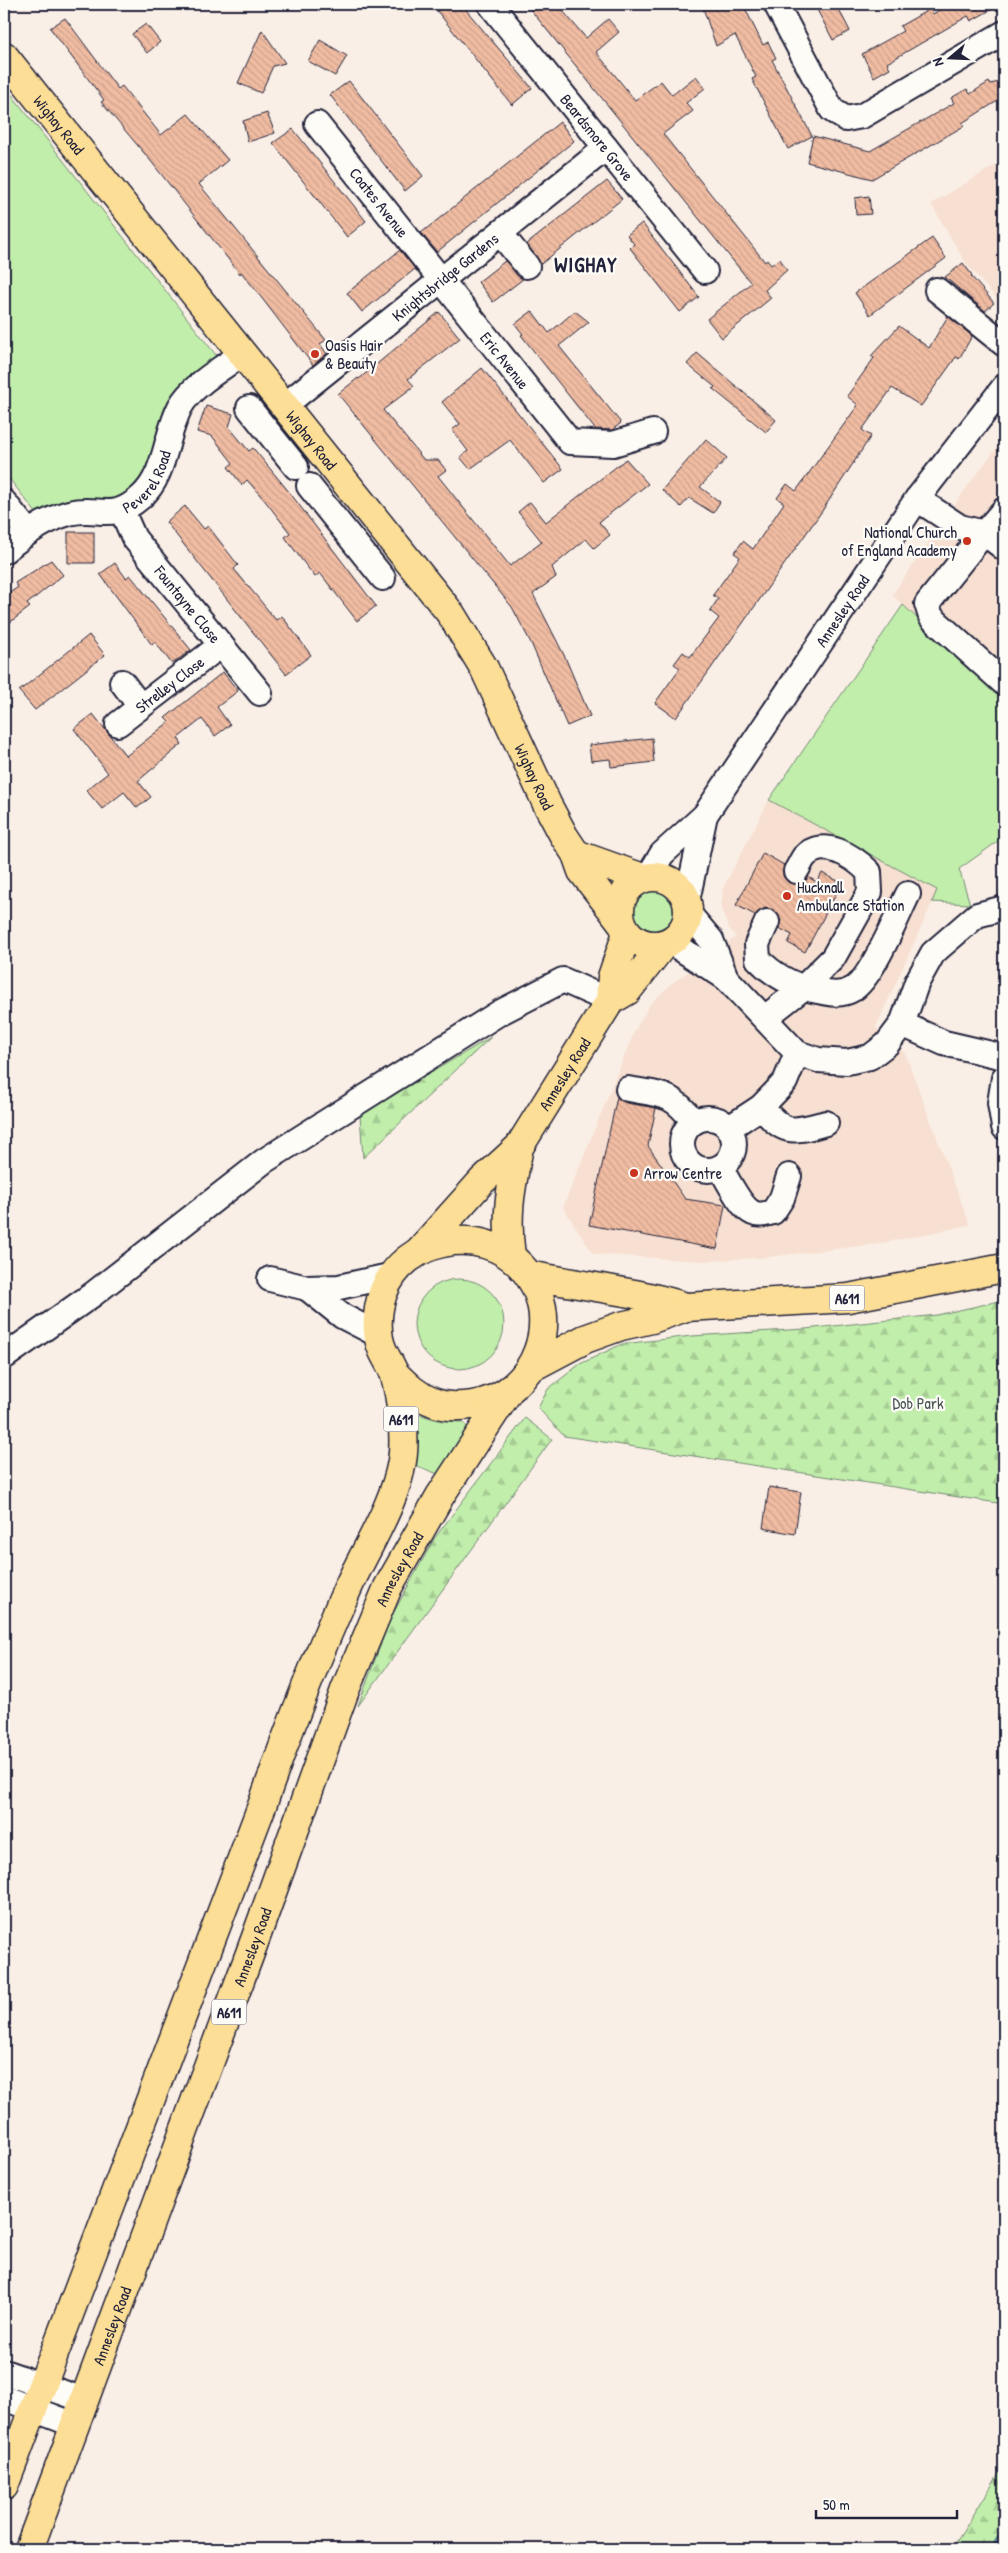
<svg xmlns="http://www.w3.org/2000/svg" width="1008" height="2553" font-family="'Patrick Hand',sans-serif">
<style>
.built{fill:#f7e0d2}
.green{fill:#c1eeab;stroke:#728873}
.forest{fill:url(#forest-firs);stroke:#728873}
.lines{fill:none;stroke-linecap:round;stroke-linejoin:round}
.stream{stroke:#58879a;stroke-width:5.5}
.building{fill:url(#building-back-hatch);stroke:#22223b}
.minor-casing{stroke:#22223b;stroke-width:28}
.major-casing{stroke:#22223b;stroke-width:31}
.minor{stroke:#fdfcf7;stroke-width:24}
.major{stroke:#fcde96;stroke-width:28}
.poi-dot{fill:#c8321e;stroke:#fdfcf7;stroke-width:2}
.labels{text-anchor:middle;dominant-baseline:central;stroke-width:4.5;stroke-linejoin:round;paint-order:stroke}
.shield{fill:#fdfcf7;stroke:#646373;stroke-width:1}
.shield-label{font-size:15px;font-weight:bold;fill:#22223b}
.street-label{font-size:16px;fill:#22223b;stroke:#fdfcf7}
.poi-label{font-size:16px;fill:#22223b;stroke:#fdfcf7;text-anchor:start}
.park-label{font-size:16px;fill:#4a5557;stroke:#fdfcf7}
.district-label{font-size:21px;font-weight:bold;letter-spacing:1px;fill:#22223b;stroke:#fdfcf7}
</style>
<defs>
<pattern id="forest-firs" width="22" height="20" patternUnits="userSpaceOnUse" patternTransform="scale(1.25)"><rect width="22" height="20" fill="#c1eeab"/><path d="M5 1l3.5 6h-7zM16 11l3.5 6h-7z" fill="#a6cc94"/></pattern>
<pattern id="building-back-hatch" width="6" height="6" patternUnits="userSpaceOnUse" patternTransform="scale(1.25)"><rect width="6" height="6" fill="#f0bca2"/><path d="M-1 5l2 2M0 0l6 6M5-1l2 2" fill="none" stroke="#cea18c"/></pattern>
</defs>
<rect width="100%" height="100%" fill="#faefe6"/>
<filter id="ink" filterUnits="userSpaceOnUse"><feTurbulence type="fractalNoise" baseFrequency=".02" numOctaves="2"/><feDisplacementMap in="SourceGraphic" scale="10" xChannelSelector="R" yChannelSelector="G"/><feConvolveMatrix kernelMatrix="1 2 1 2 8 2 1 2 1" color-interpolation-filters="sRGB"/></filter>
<g filter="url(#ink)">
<g class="built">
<path d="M 1004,160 L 1004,307 L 965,262 L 931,204 Z"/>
<path d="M 1004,438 L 1004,699 L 892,595 L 967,487 Z"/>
<path d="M 769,800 L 938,890 L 876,1027 L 905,1053 L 970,1225 L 878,1244 L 760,1258 L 699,1261 L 593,1254 L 563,1207 L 634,1032 L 650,1004 L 671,984 L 736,937 L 728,927 L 721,909 L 723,888 Z"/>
</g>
<g class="green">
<path d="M 4,85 L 216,355 L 175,392 L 147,476 L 121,497 L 80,501 L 37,514 L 4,472 Z"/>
<path d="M 903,605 L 1004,699 L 1004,837 L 959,869 L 970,904 L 932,902 L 937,890 L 769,800 Z"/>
<circle cx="654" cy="912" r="24"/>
<circle cx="459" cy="1324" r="45"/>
<path d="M 421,1415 L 442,1421 L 463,1422 L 467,1427 L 467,1432 L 438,1474 L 412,1464 L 414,1420 L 416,1416 Z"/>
</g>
<g class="forest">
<path d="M 491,1037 L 363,1158 L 360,1115 Z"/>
<path d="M 1004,1300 L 1004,1504 L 564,1436 L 538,1408 L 548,1389 L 580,1364 L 622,1344 L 692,1336 L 805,1329 L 937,1315 Z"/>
<path d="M 525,1418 L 552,1439 L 358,1706 L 390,1619 L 434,1539 Z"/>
<path d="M 1004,2466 L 1004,2549 L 952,2549 Z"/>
</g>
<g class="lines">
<path class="stream" d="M 993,2549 L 1004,2530"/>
</g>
<g class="building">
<path d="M 446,4 L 461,4 L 532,88 L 512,105 L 437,11 Z"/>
<path d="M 526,4 L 557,4 L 586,38 L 608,19 L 619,32 L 596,52 L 635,100 L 661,81 L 672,95 L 696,76 L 705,88 L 686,103 L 693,111 L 663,134 L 765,262 L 767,260 L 771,265 L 780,259 L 787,270 L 765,290 L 771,298 L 722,338 L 707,319 L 751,283 Z"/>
<path d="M 710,4 L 743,4 L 763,45 L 768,42 L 776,58 L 772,60 L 812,136 L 788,149 L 752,79 L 756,77 L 735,35 L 716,46 L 703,8 Z"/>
<path d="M 814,4 L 836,4 L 850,31 L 833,40 Z"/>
<path d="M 949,4 L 1001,4 L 971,21 L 968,16 L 887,63 L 890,68 L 874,77 L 862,54 L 903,31 L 900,26 L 930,9 L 933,14 Z"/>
<path d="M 65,18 L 118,89 L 122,86 L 161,135 L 188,114 L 228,160 L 199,184 L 326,340 L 320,344 L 327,354 L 313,365 L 254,288 L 241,272 L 240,274 L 150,160 L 101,102 L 104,100 L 50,28 Z"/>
<path d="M 146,24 L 160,42 L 147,53 L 132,34 Z"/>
<path d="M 262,30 L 285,63 L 273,66 L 261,93 L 238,83 Z"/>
<path d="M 320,40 L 347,56 L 335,76 L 308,61 Z"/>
<path d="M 349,81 L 423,176 L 405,191 L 330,95 Z"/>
<path d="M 1004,81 L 1004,97 L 962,123 L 964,126 L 872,179 L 807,162 L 813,136 L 870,151 L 954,103 L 951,98 L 967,89 L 970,94 L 989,82 L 990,84 Z"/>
<path d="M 267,113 L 275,133 L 248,142 L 243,121 Z"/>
<path d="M 560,122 L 574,141 L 437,252 L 421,233 Z"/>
<path d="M 293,129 L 366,221 L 347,237 L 273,143 Z"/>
<path d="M 607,181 L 622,199 L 541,264 L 527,244 Z"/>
<path d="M 869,196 L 871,214 L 856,215 L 855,198 Z"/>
<path d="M 642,223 L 699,297 L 680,312 L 630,248 L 634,244 L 627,235 Z"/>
<path d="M 932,238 L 946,258 L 870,315 L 855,293 Z"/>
<path d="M 400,250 L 415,269 L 362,312 L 347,293 Z"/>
<path d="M 505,261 L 523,279 L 493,302 L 478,282 Z"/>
<path d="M 963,263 L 972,275 L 971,276 L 994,303 L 985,311 L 945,277 Z"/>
<path d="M 532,311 L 549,333 L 575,311 L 589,322 L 559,346 L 621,423 L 612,430 L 595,429 L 521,335 L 523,334 L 515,324 Z"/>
<path d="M 439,312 L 460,338 L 408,379 L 414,386 L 383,410 L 424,460 L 438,460 L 446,470 L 438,476 L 510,566 L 542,542 L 518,512 L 530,502 L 546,522 L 626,459 L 648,484 L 599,522 L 610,535 L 594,548 L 586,539 L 552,567 L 556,577 L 533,594 L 565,657 L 590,716 L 567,726 L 531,643 L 512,607 L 338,394 L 358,378 L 359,379 Z"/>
<path d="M 948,316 L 972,336 L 959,359 L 956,357 L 921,406 L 892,388 L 862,430 L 871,436 L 822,511 L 676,718 L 655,703 L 680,668 L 674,664 L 683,652 L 690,657 L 719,618 L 710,611 L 718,599 L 713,595 L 740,557 L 734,553 L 743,541 L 753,549 L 784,503 L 777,498 L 787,484 L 796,491 L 858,405 L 847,396 L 874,358 L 871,356 L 899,326 L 929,348 Z"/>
<path d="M 697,353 L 776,420 L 766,432 L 713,389 L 715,387 L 687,364 Z"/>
<path d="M 482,368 L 563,469 L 544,483 L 510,440 L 470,469 L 460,457 L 468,451 L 452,430 L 460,424 L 442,402 Z"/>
<path d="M 206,406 L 233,414 L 229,427 L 249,451 L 253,448 L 290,493 L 376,606 L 357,621 L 320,573 L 315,577 L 301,559 L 285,537 L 290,533 L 266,502 L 247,480 L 242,485 L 228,467 L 233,463 L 212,436 L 197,432 Z"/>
<path d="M 706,439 L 727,458 L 700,487 L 720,502 L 713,513 L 689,498 L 681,507 L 662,490 Z"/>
<path d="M 185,506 L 204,529 L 208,526 L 238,565 L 234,569 L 258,598 L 276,620 L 282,616 L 311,655 L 286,674 L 166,522 Z"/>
<rect x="68" y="532" width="26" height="31"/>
<path d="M 51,560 L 63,575 L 27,604 L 30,607 L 4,627 L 4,597 L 18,587 L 15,583 Z"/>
<path d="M 115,563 L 126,578 L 130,575 L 191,650 L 172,664 L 155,642 L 152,645 L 100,574 Z"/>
<path d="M 89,635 L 105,655 L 35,710 L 19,691 Z"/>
<path d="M 223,672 L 238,691 L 217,707 L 230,725 L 215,736 L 202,719 L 178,738 L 182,744 L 138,781 L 151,797 L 137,808 L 124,792 L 102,809 L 86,790 L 108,773 L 74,729 L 93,714 L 126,756 L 169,722 L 165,718 Z"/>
<path d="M 652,738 L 654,762 L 611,767 L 610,759 L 591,761 L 589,745 Z"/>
<path d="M 763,853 L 784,865 L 783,876 L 789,883 L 802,884 L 808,877 L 817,882 L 822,873 L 842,883 L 805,952 L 788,943 L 792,935 L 779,928 L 781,920 L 773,910 L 765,908 L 755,915 L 736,905 Z"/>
<path d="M 617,1097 L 626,1103 L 656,1108 L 648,1146 L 685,1199 L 725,1205 L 717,1249 L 589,1225 Z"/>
<path d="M 769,1487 L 801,1492 L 795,1534 L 763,1528 Z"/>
</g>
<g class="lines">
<defs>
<g id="minor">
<path id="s1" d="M 490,4 L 705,271"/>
<path d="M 776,4 L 832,110 L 846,119 L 862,116 L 1004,33"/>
<path id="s2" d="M 317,124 L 570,442 L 613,444 L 653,432"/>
<path d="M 500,233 L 527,266"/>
<path d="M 937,290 L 1004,344"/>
<path id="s3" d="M 285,405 L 606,148"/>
<path d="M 249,408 L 296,467"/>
<path d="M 309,486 L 383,578"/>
<path d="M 917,499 L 960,527 L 984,533 L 927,604 L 931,617 L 1004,683"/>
<path d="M 4,502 L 28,532"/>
<path d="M 1004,510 L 984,533 L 1004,548"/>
<path id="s4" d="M 122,511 L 134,538 L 260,693"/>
<path id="s5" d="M 4,551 C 24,535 44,520 69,513 C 99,505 110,524 141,497 C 166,475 165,436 180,407 C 192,385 223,368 243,353"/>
<path d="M 122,682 L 140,706"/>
<path id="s6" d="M 118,724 L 221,645"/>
<path id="s7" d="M 648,877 L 662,854 L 705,815 L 917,499 L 1004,387"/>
<path d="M 687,901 L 705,815"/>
<path d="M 689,914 L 711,940 L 726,978"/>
<path d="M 767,922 L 757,944 L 758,959 C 773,975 791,985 813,990 C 827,993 840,997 853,989 C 872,978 897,916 908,894"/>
<path d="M 670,942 L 726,978 L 797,1053 L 818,1060 L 847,1062 L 870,1057 L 887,1044 L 902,1024 L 917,982 L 933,953 L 977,915 L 1004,908"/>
<path d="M 765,1018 L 803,988 L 833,958 L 870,892 L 869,872 C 854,857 823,836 804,857 C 801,861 799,867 796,871"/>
<path d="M 902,1024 L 944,1043 L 1004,1057"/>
<path d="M 1004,1078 L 1000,1103 L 1004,1127"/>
<path d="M 628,1089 C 663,1095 672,1093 694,1122"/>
<path d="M 761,1107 C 786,1136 792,1132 826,1123"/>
<circle cx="708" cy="1144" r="26"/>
<path d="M 729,1128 L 761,1107 L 785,1082 L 797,1053"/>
<path d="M 720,1167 C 727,1179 741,1208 753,1213 C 759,1216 766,1214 773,1212 L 782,1198 L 789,1176"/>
<path d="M 270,1279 L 307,1288 L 339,1287 L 394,1275"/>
<path d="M 307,1288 L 342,1316 L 379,1335"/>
<path d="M 4,1357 L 92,1295 L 264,1161 L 499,1013 L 563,980 L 610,1001"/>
<path d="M 4,2372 L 84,2400"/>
<path d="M 4,2398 L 75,2425"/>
</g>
<g id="major">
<path id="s8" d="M 4,56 L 451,614 L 484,668 L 547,804 L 564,836 L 576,854 L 582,871 L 620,920"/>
<path d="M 576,854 L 643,878"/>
<circle cx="654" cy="911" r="34"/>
<path d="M 610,1001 L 627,991 L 663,945"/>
<path id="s9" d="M 420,1250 L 482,1181 L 519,1147 L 610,1001 L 612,977 L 627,933"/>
<path d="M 511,1256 C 505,1214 511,1188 519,1147"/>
<path d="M 529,1275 C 582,1286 636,1291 686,1307"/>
<path d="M 532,1367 L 585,1339 L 621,1326 L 652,1319 L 686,1307 L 848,1298 L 1004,1268"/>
<path d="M 4,2486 L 263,1803 C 288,1731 315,1661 346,1592 C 364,1551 395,1505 402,1461 C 406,1438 401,1395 394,1373 C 391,1365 386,1358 383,1351 C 375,1334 377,1310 383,1293 C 404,1237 481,1223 521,1266 C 567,1315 537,1396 472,1405 C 459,1407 445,1407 433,1402 C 417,1396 406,1385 394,1373"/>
<path id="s10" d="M 29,2549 L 256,1937 L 345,1690 L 388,1587 L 440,1496 L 508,1392"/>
</g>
</defs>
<use href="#minor" class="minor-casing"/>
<use href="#major" class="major-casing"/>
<use href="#minor" class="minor"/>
<use href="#major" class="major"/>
</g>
</g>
<g class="poi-dot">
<circle cx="315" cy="354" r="5"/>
<circle cx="967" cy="541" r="5"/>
<circle cx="787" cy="896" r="5"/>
<circle cx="634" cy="1173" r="5"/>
</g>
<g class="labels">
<g class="shield">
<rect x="829.5" y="1285.5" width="35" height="25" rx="4"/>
<rect x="383.5" y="1406.5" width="35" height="25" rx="4"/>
<rect x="211.5" y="1999.5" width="35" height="25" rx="4"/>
</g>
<g class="shield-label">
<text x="847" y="1298">A611</text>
<text x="401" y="1419">A611</text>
<text x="229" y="2012">A611</text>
</g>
<g class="street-label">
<text stroke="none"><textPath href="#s8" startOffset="88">Wighay Road</textPath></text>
<text stroke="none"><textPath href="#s1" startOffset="171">Beardsmore Grove</textPath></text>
<text stroke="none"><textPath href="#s2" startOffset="100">Coates Avenue</textPath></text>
<text stroke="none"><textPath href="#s3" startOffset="205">Knightsbridge Gardens</textPath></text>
<text stroke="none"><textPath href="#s2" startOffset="302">Eric Avenue</textPath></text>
<text stroke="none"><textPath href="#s8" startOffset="492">Wighay Road</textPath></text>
<text stroke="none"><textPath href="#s5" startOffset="168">Peverel Road</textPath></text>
<text stroke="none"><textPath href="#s4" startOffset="115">Fountayne Close</textPath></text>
<text stroke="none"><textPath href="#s7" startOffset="331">Annesley Road</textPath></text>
<text stroke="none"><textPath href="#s6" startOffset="65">Strelley Close</textPath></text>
<text stroke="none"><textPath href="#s8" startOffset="898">Wighay Road</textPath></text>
<text stroke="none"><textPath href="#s9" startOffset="229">Annesley Road</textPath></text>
<text stroke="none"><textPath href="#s10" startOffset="1048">Annesley Road</textPath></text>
<text stroke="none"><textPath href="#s10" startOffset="642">Annesley Road</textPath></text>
<text stroke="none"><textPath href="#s10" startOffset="238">Annesley Road</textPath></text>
</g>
<g class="poi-label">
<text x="325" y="345">Oasis Hair<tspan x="325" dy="18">&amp; Beauty</tspan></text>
<text x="957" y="532" text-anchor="end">National Church<tspan x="957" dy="18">of England Academy</tspan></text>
<text x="797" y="887">Hucknall<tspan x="797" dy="18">Ambulance Station</tspan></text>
<text x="644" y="1173">Arrow Centre</text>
</g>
<g class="park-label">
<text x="918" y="1403">Dob Park</text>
</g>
<g class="district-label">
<text x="586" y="264">WIGHAY</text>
</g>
</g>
<rect width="1008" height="2553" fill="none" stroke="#fdfcf7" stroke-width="20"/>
<rect x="10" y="10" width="988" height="2533" fill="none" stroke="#22223b" stroke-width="2" filter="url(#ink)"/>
<g transform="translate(950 58) rotate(251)" stroke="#fdfcf7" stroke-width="4" paint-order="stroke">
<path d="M0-4L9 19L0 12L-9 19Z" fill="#22223b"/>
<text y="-8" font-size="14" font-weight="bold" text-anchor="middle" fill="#22223b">N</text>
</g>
<path d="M816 2510v8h141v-8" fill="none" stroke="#22223b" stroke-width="2.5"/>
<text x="823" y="2510" font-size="15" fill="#22223b" stroke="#fdfcf7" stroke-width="4" paint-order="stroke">50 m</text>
</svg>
